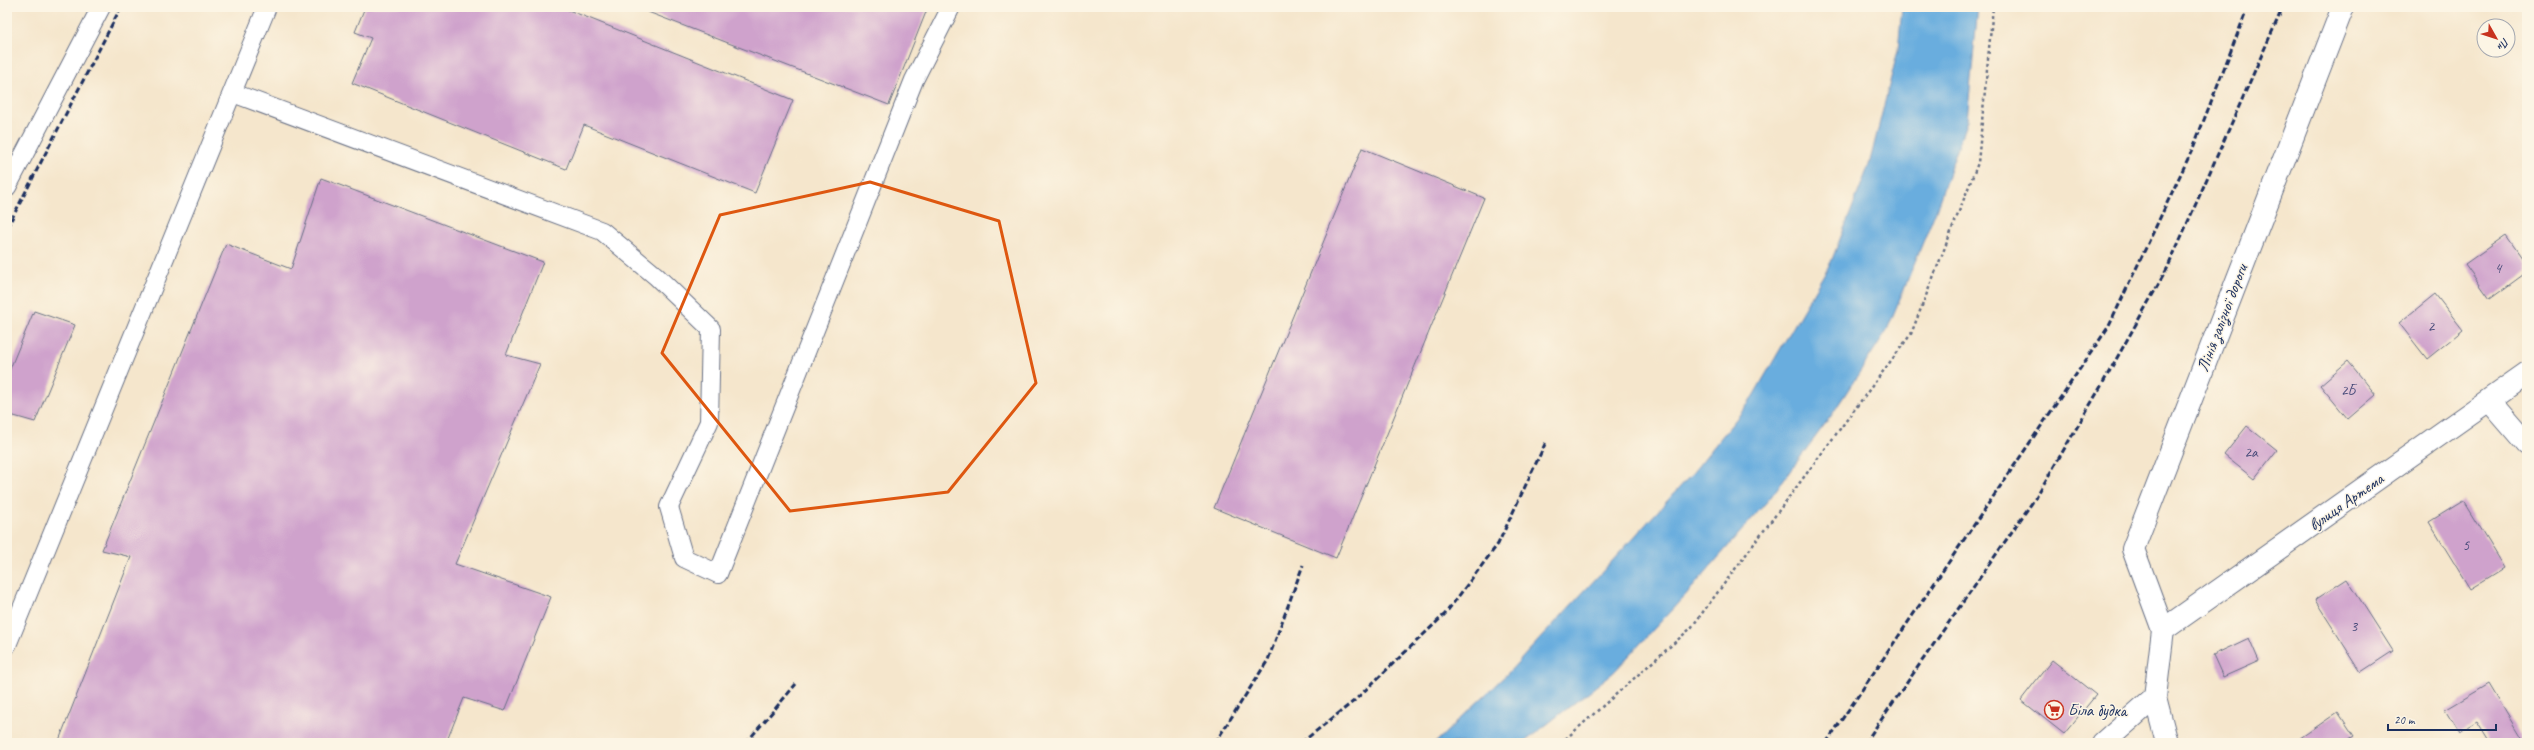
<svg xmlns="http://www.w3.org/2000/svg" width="2534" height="750" font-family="Caveat,sans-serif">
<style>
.water{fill:#69adde;stroke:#426e9e}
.building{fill:#cfa2cc}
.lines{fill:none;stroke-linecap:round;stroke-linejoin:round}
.lane-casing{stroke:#676f84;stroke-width:20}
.street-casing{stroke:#676f84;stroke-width:24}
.secondary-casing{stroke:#676f84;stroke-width:24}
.path{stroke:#676f84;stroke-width:2.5;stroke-dasharray:3 3;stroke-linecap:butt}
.lane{stroke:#fff;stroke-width:18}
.street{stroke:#fff;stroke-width:22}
.secondary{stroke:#fff;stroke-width:22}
.rail{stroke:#1b2f5e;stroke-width:3;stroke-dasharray:6 3;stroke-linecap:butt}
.marked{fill:none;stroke:#de5710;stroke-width:3;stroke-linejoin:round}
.labels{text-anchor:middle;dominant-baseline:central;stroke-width:3;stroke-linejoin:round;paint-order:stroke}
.number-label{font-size:15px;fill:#484c7a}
.street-label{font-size:17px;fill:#1b2f5e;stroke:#fcf5e5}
.poi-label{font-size:17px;fill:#1b2f5e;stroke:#fcf5e5;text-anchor:start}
</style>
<rect width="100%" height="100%" fill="#fcf5e5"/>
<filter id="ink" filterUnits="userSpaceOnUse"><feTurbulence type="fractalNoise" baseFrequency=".025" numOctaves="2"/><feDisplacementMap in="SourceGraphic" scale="8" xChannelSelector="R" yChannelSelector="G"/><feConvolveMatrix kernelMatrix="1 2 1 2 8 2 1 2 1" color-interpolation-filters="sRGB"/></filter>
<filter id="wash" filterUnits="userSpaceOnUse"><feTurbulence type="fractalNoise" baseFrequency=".012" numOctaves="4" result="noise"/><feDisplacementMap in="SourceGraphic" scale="16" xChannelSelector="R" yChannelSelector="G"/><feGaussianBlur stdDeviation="0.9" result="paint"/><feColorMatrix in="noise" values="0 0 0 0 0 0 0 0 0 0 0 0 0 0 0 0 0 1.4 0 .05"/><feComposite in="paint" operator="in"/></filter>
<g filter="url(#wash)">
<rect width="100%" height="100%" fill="#f5e6cc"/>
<path class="water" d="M 1902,7 L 1978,7 L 1967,120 L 1935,213 L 1887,330 L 1831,416 L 1770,498 L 1691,589 L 1614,672 L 1523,743 L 1435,743 L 1509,672 L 1602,572 L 1690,476 L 1749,403 L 1831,262 L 1869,165 L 1898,50 Z"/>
<g id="blocks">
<g class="building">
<path d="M 365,7 L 561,7 L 793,100 L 755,193 L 584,125 L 566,169 L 352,83 L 371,38 L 355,32 Z"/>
<path d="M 635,7 L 928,7 L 889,105 Z"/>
<path d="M 1362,148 L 1484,198 L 1336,558 L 1214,508 Z"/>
<path d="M 321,178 L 543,262 L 506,355 L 540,364 L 455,564 L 551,597 L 505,711 L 464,698 L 446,743 L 58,743 L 131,557 L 102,550 L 226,244 L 291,269 Z"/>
<path d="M 2506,235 L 2527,265 L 2527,272 L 2490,299 L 2465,264 Z"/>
<path d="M 2435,294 L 2463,330 L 2427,359 L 2399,323 Z"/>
<path d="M 34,311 L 75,325 L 35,422 L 7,414 L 7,376 Z"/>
<path d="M 2348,361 L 2376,395 L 2348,419 L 2320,385 Z"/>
<path d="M 2247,426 L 2277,450 L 2254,479 L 2224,455 Z"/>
<path d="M 2463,501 L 2504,568 L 2470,589 L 2429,522 Z"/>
<path d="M 2347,579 L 2393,651 L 2361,672 L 2315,600 Z"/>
<path d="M 2249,638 L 2259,661 L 2223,677 L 2213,655 Z"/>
<path d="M 2052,660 L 2096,695 L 2064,734 L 2021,700 Z"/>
<path d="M 2489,684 L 2522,739 L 2515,743 L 2490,743 L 2477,722 L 2459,733 L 2445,710 Z"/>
<path d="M 2338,712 L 2354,736 L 2343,743 L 2293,743 Z"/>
</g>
</g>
</g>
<g filter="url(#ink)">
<use href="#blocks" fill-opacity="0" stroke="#676f84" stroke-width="1"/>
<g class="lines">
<defs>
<g id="lane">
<path d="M 233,93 L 602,231 L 656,276 L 711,329 L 709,422 L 669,507 L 684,558 L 718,574 L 914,80 L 951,7"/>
<path d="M 7,187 L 101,7"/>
<path d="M 7,645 L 267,7"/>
</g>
<g id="street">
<path d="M 2490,401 L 2527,444"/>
<path d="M 2163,630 L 2133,549 L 2343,7"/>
<path d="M 2103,743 L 2155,697"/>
</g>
<path id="secondary" d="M 2167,743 L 2155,697 L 2163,630 L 2527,373"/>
</defs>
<use href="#lane" class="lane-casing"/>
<use href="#street" class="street-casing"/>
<use href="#secondary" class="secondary-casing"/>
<path class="path" d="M 1561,743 L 1691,628 L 1911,334 L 1978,163 L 1993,7"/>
<use href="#lane" class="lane"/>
<use href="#street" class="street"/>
<use href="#secondary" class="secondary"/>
<g class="rail">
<path d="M 7,228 L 121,7"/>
<path d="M 746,743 L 796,684"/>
<path d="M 1215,743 L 1268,660 L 1303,565"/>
<path d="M 1301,743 L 1354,701 L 1445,614 L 1498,544 L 1546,442"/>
<path d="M 1826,743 L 2109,326 L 2193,148 L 2248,7"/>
<path d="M 1865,743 L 2036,497 L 2100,388 L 2167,269 L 2283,7"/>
</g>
</g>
</g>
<path class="marked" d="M 870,182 L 999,221 L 1036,383 L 948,492 L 790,511 L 662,353 L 720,215 Z"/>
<defs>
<symbol id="supermarket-ring" viewBox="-11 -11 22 22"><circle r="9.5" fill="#fcf5e5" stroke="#c8321e" stroke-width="1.5"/><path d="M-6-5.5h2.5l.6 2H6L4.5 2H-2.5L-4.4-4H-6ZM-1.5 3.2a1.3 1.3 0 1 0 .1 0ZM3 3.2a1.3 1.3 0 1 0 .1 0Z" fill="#c8321e"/></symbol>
</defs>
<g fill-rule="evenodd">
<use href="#supermarket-ring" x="2043" y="699" width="22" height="22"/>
</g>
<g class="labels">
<g class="number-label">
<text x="2498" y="268">4</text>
<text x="2431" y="326">2</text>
<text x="2348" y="390">2Б</text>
<text x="2251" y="452">2а</text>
<text x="2466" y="545">5</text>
<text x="2354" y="626">3</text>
</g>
<g class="street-label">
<text transform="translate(2222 318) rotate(-69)">Лінія залізної дороги</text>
<text transform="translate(2346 502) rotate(-35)">вулиця Артема</text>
</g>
<g class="poi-label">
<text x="2068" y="710">Біла будка</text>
</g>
</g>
<rect width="2534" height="750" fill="none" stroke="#fcf5e5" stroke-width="24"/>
<g transform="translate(2496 38) rotate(129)"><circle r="19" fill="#fcf5e5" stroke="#a2a6af"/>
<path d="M0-3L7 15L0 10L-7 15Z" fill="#c8321e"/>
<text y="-6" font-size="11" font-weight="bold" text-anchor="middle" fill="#1b2f5e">Пн</text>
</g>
<path d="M2388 724v6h108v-6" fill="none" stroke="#1b2f5e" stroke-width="2"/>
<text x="2394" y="724" font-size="12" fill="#1b2f5e" stroke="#fcf5e5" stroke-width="3" paint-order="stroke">20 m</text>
</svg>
